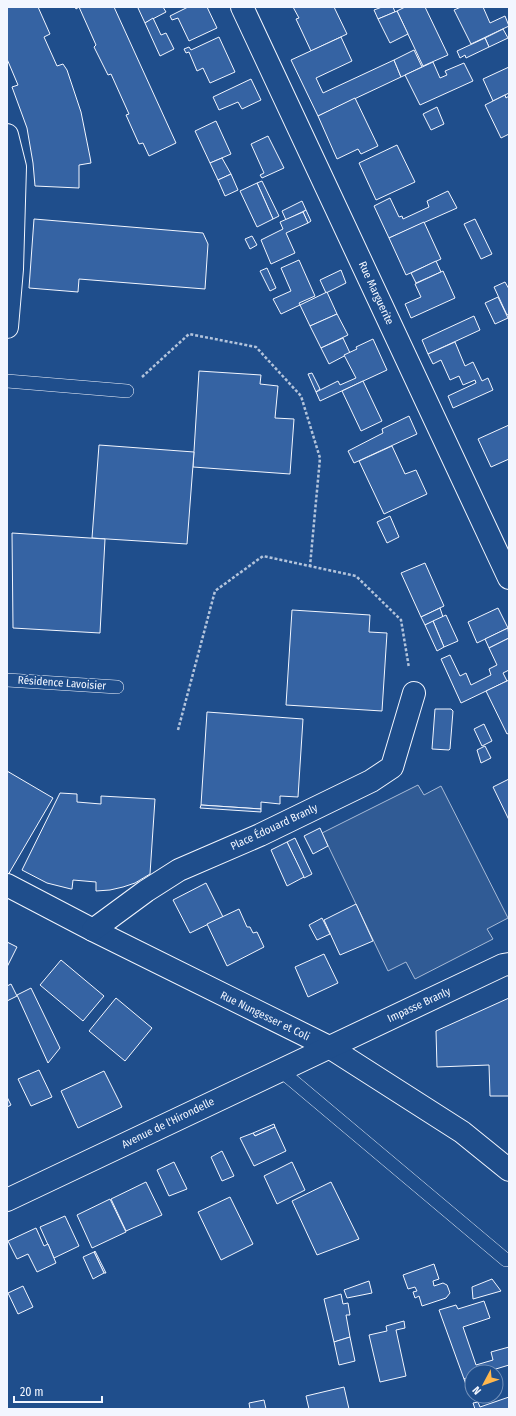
<svg xmlns="http://www.w3.org/2000/svg" width="516" height="1416" font-family="'Fira Sans Condensed',sans-serif">
<style>
.parking{fill:#305b95;stroke:#a8bbd7}
.building{fill:#3563a3;stroke:#f2f6ff}
.lines{fill:none;stroke-linecap:round;stroke-linejoin:round}
.lane-casing{stroke:#f2f6ff;stroke-width:14}
.street-casing{stroke:#f2f6ff;stroke-width:24}
.path{stroke:#b3c4dc;stroke-width:2.5;stroke-dasharray:3 2;stroke-linecap:butt}
.lane{stroke:#1f4e8c;stroke-width:13}
.street{stroke:#1f4e8c;stroke-width:22}
.labels{text-anchor:middle;dominant-baseline:central;stroke-width:3;stroke-linejoin:round;paint-order:stroke}
.street-label{font-size:11px;fill:#f2f6ff;stroke:#1f4e8c}
</style>
<rect width="100%" height="100%" fill="#1f4e8c"/>
<path class="parking" d="M 418,785 L 424,795 L 441,786 L 508,918 L 487,929 L 493,939 L 415,979 L 406,962 L 388,971 L 322,833 Z"/>
<g class="building">
<path d="M 7,7 L 38,7 L 50,34 L 44,37 L 57,66 L 63,64 L 67,70 L 81,112 L 90,157 L 91,163 L 79,165 L 79,188 L 35,186 L 33,163 L 27,128 L 12,87 L 18,85 L 7,59 Z"/>
<path d="M 75,7 L 114,7 L 176,143 L 149,156 L 143,143 L 139,144 L 126,115 L 129,114 L 111,74 L 108,75 L 94,47 L 96,45 L 79,7 L 76,9 Z"/>
<path d="M 140,7 L 163,7 L 166,12 L 145,23 L 138,8 Z"/>
<path d="M 188,7 L 207,7 L 217,28 L 189,41 L 178,18 L 172,20 L 170,16 Z"/>
<path d="M 293,7 L 334,7 L 347,34 L 311,51 L 296,19 L 299,18 Z"/>
<path d="M 382,7 L 393,7 L 395,12 L 378,19 L 374,10 Z"/>
<path d="M 405,7 L 425,7 L 448,55 L 423,66 L 397,11 Z"/>
<path d="M 461,7 L 483,7 L 490,23 L 505,16 L 509,26 L 471,44 L 454,10 Z"/>
<path d="M 397,11 L 408,34 L 390,43 L 378,19 Z"/>
<path d="M 153,18 L 161,35 L 166,33 L 174,49 L 160,56 L 145,23 Z"/>
<path d="M 503,29 L 508,38 L 489,47 L 485,38 Z"/>
<path d="M 219,37 L 235,72 L 210,83 L 203,68 L 197,71 L 189,52 L 186,53 L 184,49 L 189,47 L 191,50 Z"/>
<path d="M 341,37 L 352,61 L 316,78 L 323,93 L 394,60 L 401,77 L 318,116 L 291,60 Z"/>
<path d="M 485,38 L 489,47 L 466,58 L 465,55 L 460,58 L 457,51 Z"/>
<path d="M 414,50 L 422,67 L 401,77 L 394,60 Z"/>
<path d="M 433,62 L 440,78 L 447,75 L 445,71 L 464,63 L 473,81 L 420,105 L 405,75 Z"/>
<path d="M 509,67 L 509,93 L 493,101 L 483,79 Z"/>
<path d="M 251,79 L 261,100 L 242,109 L 238,102 L 219,110 L 213,97 Z"/>
<path d="M 505,95 L 506,98 L 509,96 L 509,134 L 501,138 L 485,105 Z"/>
<path d="M 355,98 L 378,146 L 361,154 L 358,149 L 337,159 L 318,116 Z"/>
<path d="M 437,107 L 444,124 L 431,130 L 423,114 Z"/>
<path d="M 216,121 L 231,154 L 210,163 L 195,131 Z"/>
<path d="M 268,136 L 284,168 L 262,178 L 260,175 L 264,173 L 251,144 Z"/>
<path d="M 397,145 L 415,182 L 376,200 L 359,163 Z"/>
<path d="M 222,158 L 231,174 L 218,180 L 210,163 Z"/>
<path d="M 231,174 L 238,190 L 225,196 L 218,180 Z"/>
<path d="M 262,181 L 279,216 L 273,219 L 257,183 Z"/>
<path d="M 257,183 L 273,219 L 257,227 L 240,191 Z"/>
<path d="M 448,191 L 457,208 L 389,238 L 374,206 L 390,198 L 399,217 L 402,216 L 403,219 L 429,207 L 427,201 Z"/>
<path d="M 302,201 L 306,210 L 286,220 L 282,211 Z"/>
<path d="M 306,210 L 311,221 L 308,223 L 303,212 Z"/>
<path d="M 303,212 L 308,223 L 286,233 L 295,253 L 271,264 L 261,240 L 283,229 L 280,222 Z"/>
<path d="M 34,219 L 203,233 L 208,244 L 205,289 L 79,279 L 78,292 L 29,288 Z"/>
<path d="M 475,219 L 492,254 L 481,259 L 464,224 Z"/>
<path d="M 424,222 L 441,259 L 406,275 L 389,238 Z"/>
<path d="M 252,236 L 257,245 L 250,249 L 245,239 Z"/>
<path d="M 299,260 L 315,296 L 299,303 L 300,305 L 281,314 L 273,299 L 291,291 L 281,268 Z"/>
<path d="M 436,261 L 441,272 L 416,283 L 411,273 Z"/>
<path d="M 267,268 L 276,288 L 270,291 L 260,271 Z"/>
<path d="M 341,270 L 346,283 L 326,293 L 320,280 Z"/>
<path d="M 443,271 L 455,298 L 411,318 L 405,304 L 421,297 L 415,284 Z"/>
<path d="M 505,282 L 509,289 L 509,314 L 507,315 L 494,287 Z"/>
<path d="M 327,292 L 337,314 L 310,326 L 300,305 Z"/>
<path d="M 498,297 L 508,318 L 495,324 L 485,303 Z"/>
<path d="M 337,314 L 348,335 L 321,348 L 310,326 Z"/>
<path d="M 474,316 L 480,330 L 428,354 L 422,340 Z"/>
<path d="M 343,338 L 350,353 L 329,364 L 321,348 Z"/>
<path d="M 373,339 L 387,370 L 320,401 L 316,392 L 338,381 L 340,385 L 356,378 L 344,355 L 357,349 L 356,347 Z"/>
<path d="M 455,342 L 465,366 L 473,362 L 482,381 L 488,378 L 493,390 L 453,408 L 448,396 L 476,383 L 475,380 L 463,385 L 459,376 L 450,380 L 441,360 L 433,364 L 428,354 Z"/>
<path d="M 199,371 L 261,375 L 260,384 L 278,386 L 275,418 L 294,419 L 290,474 L 193,467 Z"/>
<path d="M 312,373 L 320,389 L 316,392 L 308,374 Z"/>
<path d="M 363,381 L 382,421 L 361,431 L 342,391 Z"/>
<path d="M 409,416 L 417,434 L 354,463 L 348,451 L 383,433 L 382,429 Z"/>
<path d="M 509,425 L 509,459 L 491,467 L 478,439 Z"/>
<path d="M 99,445 L 194,452 L 187,544 L 92,538 Z"/>
<path d="M 392,446 L 405,474 L 416,470 L 427,494 L 384,514 L 359,461 Z"/>
<path d="M 390,516 L 399,537 L 387,543 L 377,522 Z"/>
<path d="M 12,533 L 105,539 L 100,633 L 13,628 Z"/>
<path d="M 425,563 L 444,606 L 421,617 L 401,573 Z"/>
<path d="M 440,608 L 443,617 L 425,625 L 421,617 Z"/>
<path d="M 498,608 L 508,628 L 477,643 L 468,622 Z"/>
<path d="M 292,610 L 370,615 L 369,632 L 387,633 L 382,711 L 286,705 Z"/>
<path d="M 446,615 L 458,641 L 444,647 L 433,621 Z"/>
<path d="M 433,621 L 444,647 L 437,651 L 425,625 Z"/>
<path d="M 508,628 L 509,638 L 489,648 L 485,639 Z"/>
<path d="M 509,638 L 509,670 L 503,673 L 507,681 L 461,703 L 441,659 L 450,655 L 460,676 L 466,673 L 471,685 L 491,675 L 489,669 L 497,665 L 489,648 Z"/>
<path d="M 509,680 L 509,733 L 507,734 L 486,691 Z"/>
<path d="M 435,709 L 451,709 L 453,711 L 450,749 L 449,750 L 432,749 Z"/>
<path d="M 207,712 L 303,719 L 298,797 L 280,796 L 280,804 L 261,802 L 261,809 L 201,805 Z"/>
<path d="M 484,724 L 492,741 L 482,746 L 474,729 Z"/>
<path d="M 485,746 L 491,758 L 481,763 L 477,750 Z"/>
<path d="M 7,771 L 53,798 L 8,875 L 7,874 Z"/>
<path d="M 509,779 L 509,820 L 493,787 Z"/>
<path d="M 60,793 L 77,794 L 77,802 L 101,804 L 101,796 L 155,799 L 150,874 L 135,883 L 123,887 L 110,890 L 96,891 L 96,882 L 73,880 L 72,889 L 71,889 L 47,883 L 22,870 Z"/>
<path d="M 201,805 L 261,809 L 261,812 L 200,808 Z"/>
<path d="M 320,828 L 328,846 L 313,854 L 304,836 Z"/>
<path d="M 295,838 L 312,874 L 304,878 L 287,842 Z"/>
<path d="M 287,842 L 304,877 L 287,886 L 271,850 Z"/>
<path d="M 206,883 L 223,917 L 190,933 L 173,900 Z"/>
<path d="M 356,904 L 373,941 L 340,955 L 324,920 Z"/>
<path d="M 239,909 L 247,927 L 250,927 L 253,933 L 257,932 L 264,947 L 227,966 L 207,924 Z"/>
<path d="M 322,918 L 330,934 L 317,940 L 309,925 Z"/>
<path d="M 7,942 L 17,947 L 7,967 Z"/>
<path d="M 324,954 L 338,983 L 308,997 L 295,967 Z"/>
<path d="M 61,960 L 104,996 L 83,1021 L 40,985 Z"/>
<path d="M 11,984 L 17,996 L 7,1001 L 7,986 Z"/>
<path d="M 31,988 L 60,1048 L 48,1063 L 17,995 Z"/>
<path d="M 116,998 L 152,1028 L 125,1061 L 89,1031 Z"/>
<path d="M 509,998 L 509,1096 L 490,1096 L 489,1065 L 437,1067 L 436,1031 Z"/>
<path d="M 39,1070 L 52,1097 L 31,1106 L 18,1079 Z"/>
<path d="M 104,1071 L 122,1107 L 78,1128 L 61,1091 Z"/>
<path d="M 7,1097 L 11,1105 L 7,1107 Z"/>
<path d="M 274,1124 L 275,1127 L 255,1136 L 253,1133 Z"/>
<path d="M 275,1127 L 286,1151 L 254,1166 L 240,1138 L 253,1133 L 255,1136 Z"/>
<path d="M 222,1151 L 234,1176 L 222,1181 L 211,1157 Z"/>
<path d="M 174,1162 L 187,1189 L 169,1196 L 157,1170 Z"/>
<path d="M 292,1162 L 305,1190 L 277,1204 L 264,1176 Z"/>
<path d="M 146,1182 L 162,1215 L 126,1231 L 111,1199 Z"/>
<path d="M 331,1182 L 359,1239 L 317,1255 L 292,1201 Z"/>
<path d="M 230,1197 L 253,1244 L 221,1260 L 198,1212 Z"/>
<path d="M 110,1199 L 126,1232 L 92,1248 L 77,1215 Z"/>
<path d="M 65,1216 L 79,1246 L 54,1258 L 40,1227 Z"/>
<path d="M 36,1228 L 44,1246 L 48,1244 L 56,1263 L 37,1272 L 28,1254 L 17,1259 L 8,1241 Z"/>
<path d="M 95,1251 L 106,1273 L 104,1273 L 94,1252 Z"/>
<path d="M 94,1252 L 104,1273 L 93,1279 L 83,1257 Z"/>
<path d="M 434,1264 L 439,1279 L 433,1281 L 434,1286 L 443,1283 L 447,1285 L 450,1293 L 446,1298 L 422,1306 L 419,1296 L 415,1298 L 413,1292 L 417,1291 L 415,1287 L 408,1289 L 403,1275 Z"/>
<path d="M 492,1279 L 501,1291 L 473,1299 L 472,1287 Z"/>
<path d="M 369,1281 L 372,1293 L 347,1298 L 344,1290 Z"/>
<path d="M 23,1286 L 33,1307 L 18,1314 L 8,1293 Z"/>
<path d="M 341,1294 L 343,1304 L 348,1303 L 350,1315 L 346,1315 L 350,1337 L 334,1342 L 324,1299 Z"/>
<path d="M 484,1301 L 490,1318 L 463,1327 L 476,1365 L 493,1360 L 491,1352 L 509,1347 L 509,1365 L 486,1372 L 472,1372 L 472,1376 L 464,1379 L 439,1310 L 456,1305 L 458,1309 Z"/>
<path d="M 404,1321 L 405,1328 L 396,1330 L 406,1376 L 380,1382 L 369,1335 L 387,1331 L 386,1326 Z"/>
<path d="M 350,1337 L 355,1361 L 339,1365 L 334,1342 Z"/>
<path d="M 472,1376 L 472,1395 L 470,1396 L 464,1379 Z"/>
<path d="M 344,1387 L 349,1409 L 309,1409 L 306,1396 Z"/>
<path d="M 509,1397 L 509,1409 L 475,1409 L 473,1403 L 478,1402 L 480,1407 Z"/>
<path d="M 264,1400 L 266,1409 L 250,1409 L 249,1403 Z"/>
</g>
<g class="lines">
<defs>
<g id="lane">
<path d="M 7,381 L 127,391"/>
<path d="M 7,680 L 117,687"/>
<path d="M 280,1070 L 506,1260 L 509,1259"/>
</g>
<g id="street">
<path d="M 242,7 L 509,578"/>
<path d="M 7,135 L 15,167 L 12,269 L 7,327"/>
<path d="M 7,885 L 93,930 L 329,1047 L 462,1132 L 509,1170"/>
<path d="M 93,930 L 146,891 L 179,870 L 260,835 L 371,781 L 392,767 L 414,693"/>
<path d="M 7,1200 L 503,965 L 509,964"/>
</g>
</defs>
<use href="#lane" class="lane-casing"/>
<use href="#street" class="street-casing"/>
<g class="path">
<path d="M 142,377 L 189,334 L 256,347 L 301,396 L 320,458 L 310,566"/>
<path d="M 178,730 L 215,591 L 263,556 L 356,576 L 401,620 L 409,668"/>
</g>
<use href="#lane" class="lane"/>
<use href="#street" class="street"/>
</g>
<g class="labels">
<g class="street-label">
<text transform="translate(376 293) rotate(65)">Rue Marguerite</text>
<text transform="translate(62 683) rotate(4)">Résidence Lavoisier</text>
<text transform="translate(274 827) rotate(-25)">Place Édouard Branly</text>
<text transform="translate(419 1005) rotate(-25)">Impasse Branly</text>
<text transform="translate(265 1016) rotate(26)">Rue Nungesser et Coli</text>
<text transform="translate(168 1123) rotate(-26)">Avenue de l'Hirondelle</text>
</g>
</g>
<rect width="516" height="1416" fill="none" stroke="#f2f6ff" stroke-width="16"/>
<g transform="translate(484 1384) rotate(229)"><circle r="19" fill="#1f4e8c" stroke="#7391ba"/>
<path d="M0-3L7 15L0 10L-7 15Z" fill="#ffb74d"/>
<text y="-6" font-size="11" font-weight="bold" text-anchor="middle" fill="#f2f6ff">N</text>
</g>
<path d="M14 1396v6h88v-6" fill="none" stroke="#f2f6ff" stroke-width="2"/>
<text x="20" y="1396" font-size="12" fill="#f2f6ff" stroke="#1f4e8c" stroke-width="3" paint-order="stroke">20 m</text>
</svg>
